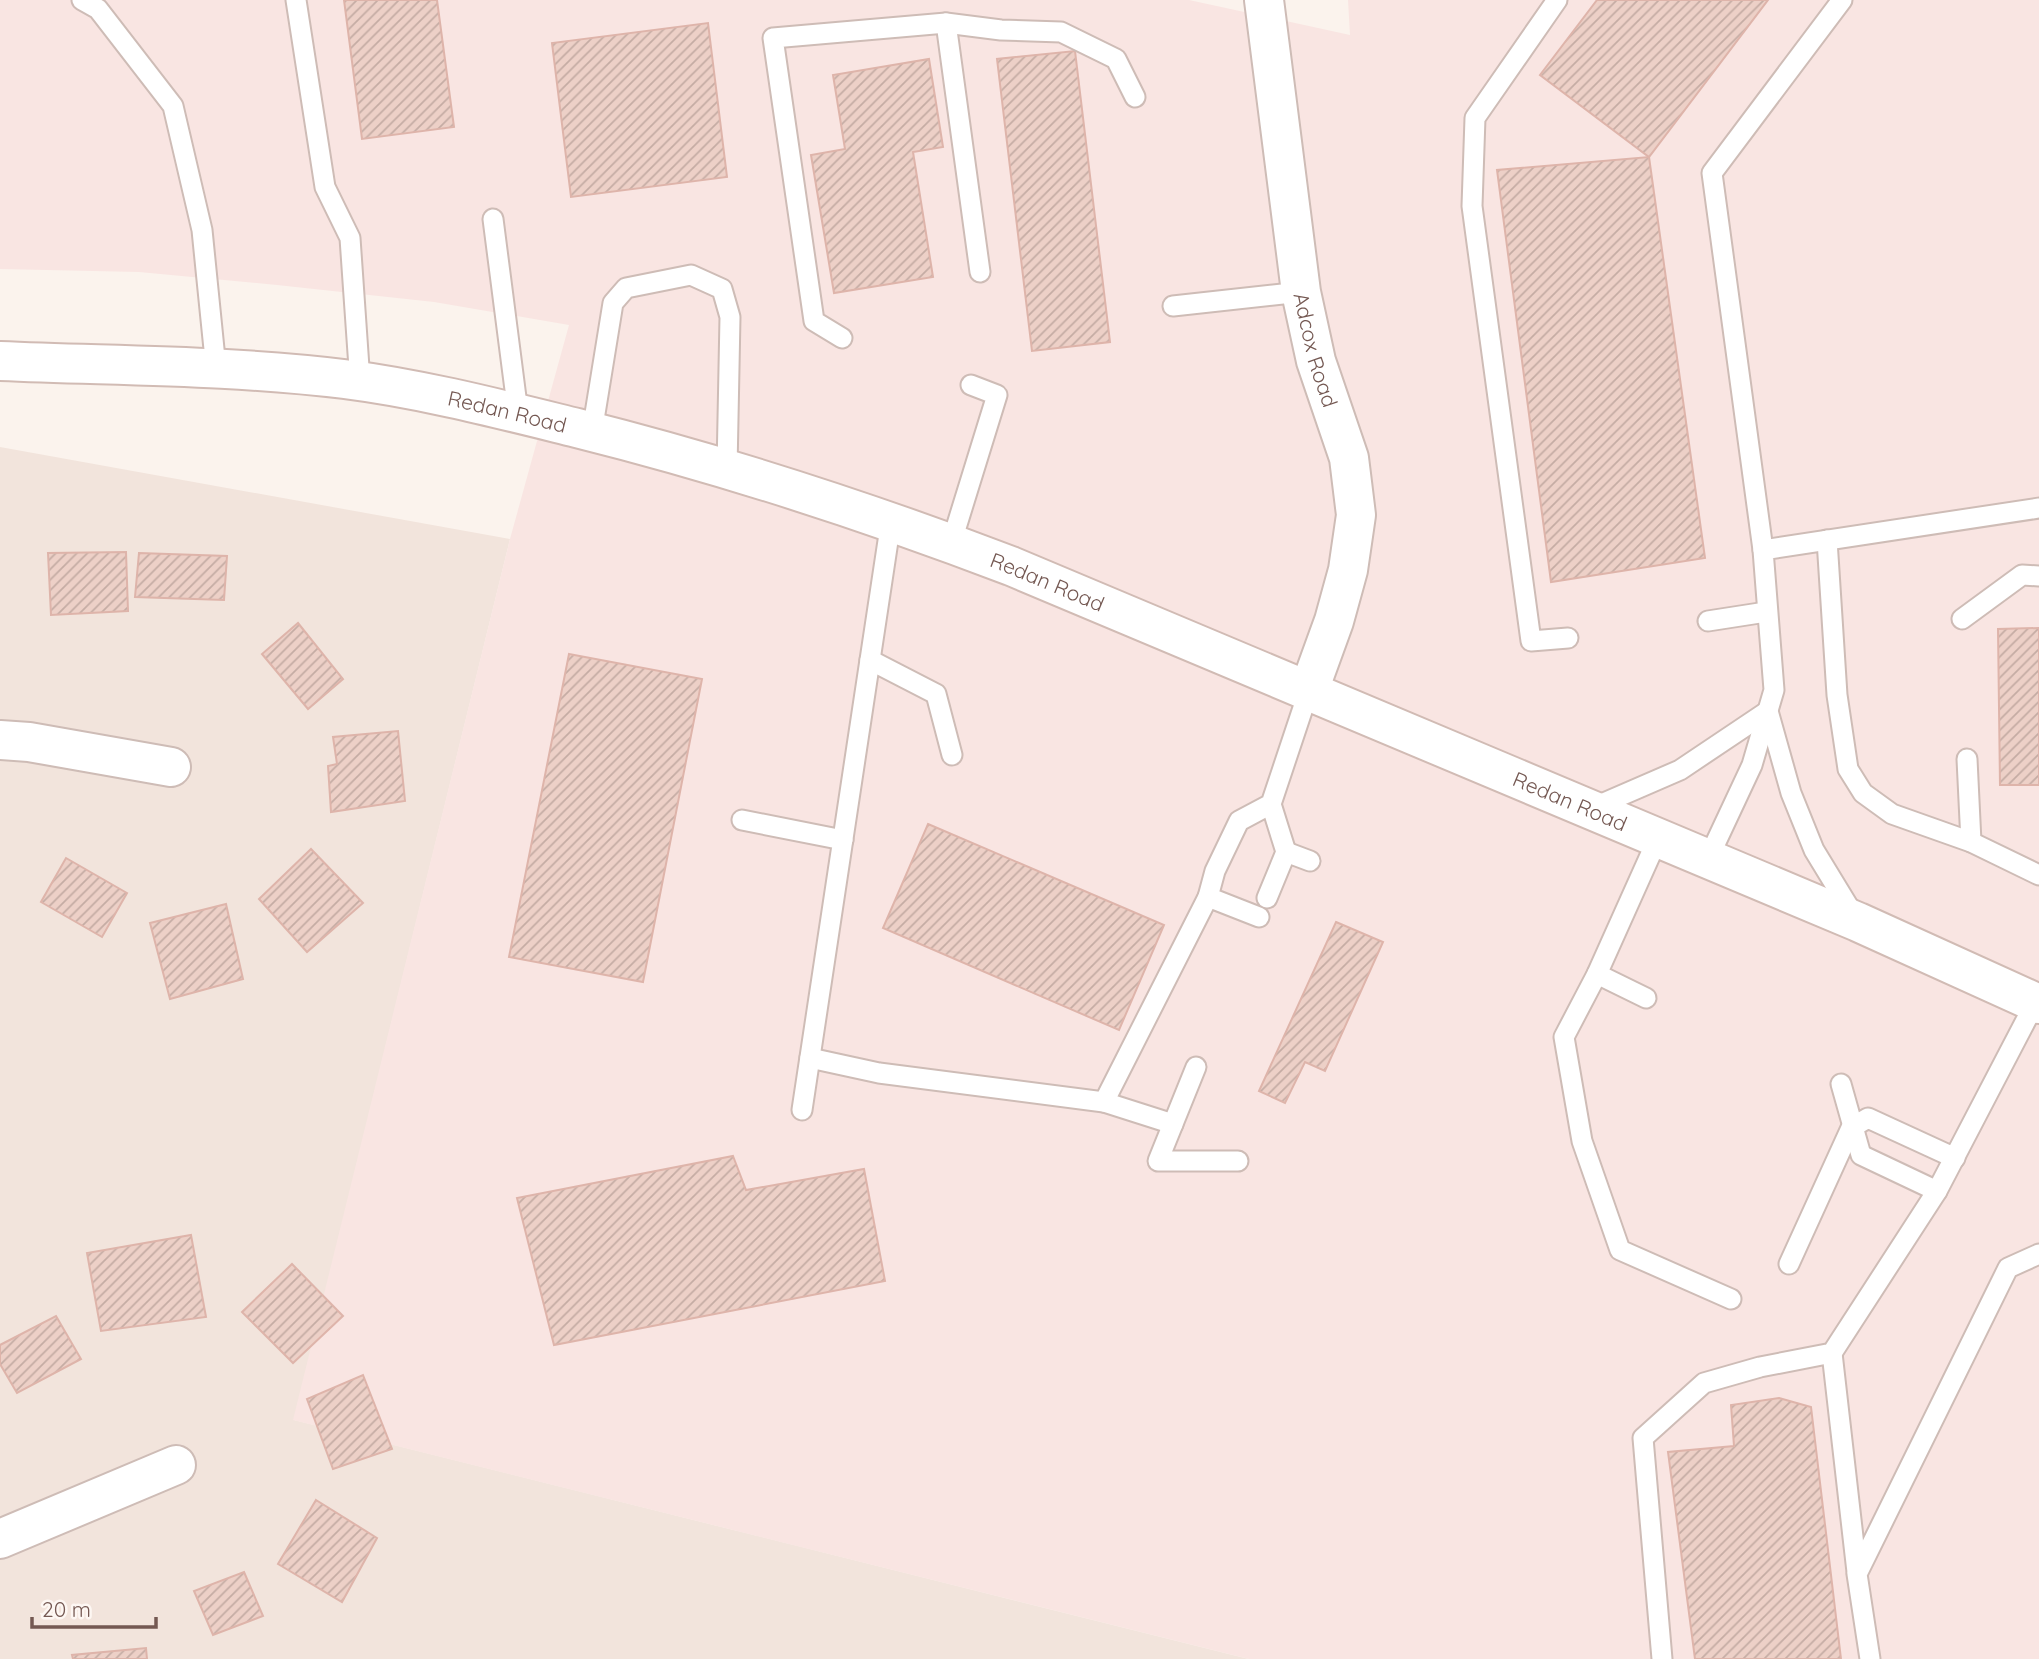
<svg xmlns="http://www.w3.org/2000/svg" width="2039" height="1659" font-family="Quicksand,sans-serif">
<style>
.residential{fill:#f2e4dc}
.commercial{fill:#f9e5e2}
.building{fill:url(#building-hatch);stroke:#deb4aa;stroke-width:2}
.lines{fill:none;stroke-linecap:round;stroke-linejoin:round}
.lane-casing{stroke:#cebcb6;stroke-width:23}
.street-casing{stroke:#cebcb6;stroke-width:42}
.secondary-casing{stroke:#d1bbb4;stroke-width:42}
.lane{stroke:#fff;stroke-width:19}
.street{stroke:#fff;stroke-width:38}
.secondary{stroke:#fff;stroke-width:38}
.labels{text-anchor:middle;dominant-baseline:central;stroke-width:6;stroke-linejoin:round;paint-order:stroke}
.street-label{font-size:21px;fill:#745852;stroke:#fdf7f3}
</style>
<defs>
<pattern id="building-hatch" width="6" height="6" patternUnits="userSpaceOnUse" patternTransform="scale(1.75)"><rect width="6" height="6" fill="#edd0c7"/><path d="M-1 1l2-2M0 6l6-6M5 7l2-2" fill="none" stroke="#c5aca4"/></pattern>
</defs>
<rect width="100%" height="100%" fill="#fbf3ed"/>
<path class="residential" d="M 0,447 L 510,539 L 294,1420 L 1249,1659 L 0,1659 Z"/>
<path class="commercial" d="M 0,0 L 1189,0 L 1350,35 L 1348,0 L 2039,0 L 2039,1659 L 1249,1659 L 293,1420 L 510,539 L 569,325 L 434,302 L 277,285 L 139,272 L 0,269 Z"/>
<g class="building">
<path d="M 344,0 L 437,0 L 454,127 L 362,139 Z"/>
<path d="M 1597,0 L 1768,0 L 1649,157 L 1540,75 Z"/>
<path d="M 708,23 L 727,177 L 571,197 L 552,43 Z"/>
<path d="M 1075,51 L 1110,342 L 1032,351 L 997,59 Z"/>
<path d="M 929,59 L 943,147 L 913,152 L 933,277 L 834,293 L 811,155 L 845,149 L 833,75 Z"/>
<path d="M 1649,157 L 1705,558 L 1551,582 L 1497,170 Z"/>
<path d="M 126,552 L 128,611 L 51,615 L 48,553 Z"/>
<path d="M 139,553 L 227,556 L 224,600 L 135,597 Z"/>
<path d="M 298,623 L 343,679 L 308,709 L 262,654 Z"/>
<path d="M 2039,628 L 2039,785 L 2000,785 L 1998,629 Z"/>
<path d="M 569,654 L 702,679 L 643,982 L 509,957 Z"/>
<path d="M 398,731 L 405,801 L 331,812 L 328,766 L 337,764 L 333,737 Z"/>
<path d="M 928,824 L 1164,925 L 1119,1030 L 883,928 Z"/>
<path d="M 311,849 L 363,903 L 307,952 L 259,899 Z"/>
<path d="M 66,858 L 127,893 L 102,937 L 41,902 Z"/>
<path d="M 226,904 L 243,979 L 170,999 L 150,923 Z"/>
<path d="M 1336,922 L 1383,942 L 1325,1071 L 1305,1062 L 1285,1103 L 1259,1091 Z"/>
<path d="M 733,1156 L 746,1190 L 864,1169 L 885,1281 L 554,1345 L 517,1198 Z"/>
<path d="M 191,1235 L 206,1317 L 101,1331 L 87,1253 Z"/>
<path d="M 292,1264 L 343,1316 L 293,1363 L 242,1312 Z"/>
<path d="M 56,1316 L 81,1359 L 17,1393 L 0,1364 L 0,1345 Z"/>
<path d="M 363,1375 L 392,1449 L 333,1469 L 307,1399 Z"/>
<path d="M 1779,1398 L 1811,1407 L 1841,1659 L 1695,1659 L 1668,1452 L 1734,1446 L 1731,1405 Z"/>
<path d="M 316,1500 L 377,1538 L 342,1602 L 278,1564 Z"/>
<path d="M 244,1572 L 263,1616 L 213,1635 L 194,1591 Z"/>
<path d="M 146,1648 L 147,1659 L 73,1659 L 72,1655 Z"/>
</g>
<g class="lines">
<defs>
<g id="lane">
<path d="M 82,0 L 98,9 L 173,106 L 202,230 L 216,369"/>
<path d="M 296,0 L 325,187 L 350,238 L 360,382"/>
<path d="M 1557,0 L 1475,118 L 1472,206 L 1531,641 L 1568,638"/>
<path d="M 946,23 L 980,272"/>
<path d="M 493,219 L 518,413"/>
<path d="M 1173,306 L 1301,292"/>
<path d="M 842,338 L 814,321 L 773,38 L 946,23 L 1001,30 L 1061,32 L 1116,59 L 1135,97"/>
<path d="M 592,432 L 613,303 L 626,288 L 691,275 L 722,289 L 730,317 L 727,469"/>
<path d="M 1827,540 L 1837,695 L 1848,769 L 1863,793 L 1892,814 L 1971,842 L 2039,875"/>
<path d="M 951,544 L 997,395 L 971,385"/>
<path d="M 1763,550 L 1712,173 L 1842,0"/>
<path d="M 1962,619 L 2022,575 L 2039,576"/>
<path d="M 1708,621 L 1766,612"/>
<path d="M 870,660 L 936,694 L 952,755"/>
<path d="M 1967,759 L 1971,842"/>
<path d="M 1590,809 L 1680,770 L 1768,711 L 1791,793 L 1814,850 L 1853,914"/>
<path d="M 742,820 L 843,840"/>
<path d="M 1658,838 L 1597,974 L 1564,1037 L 1582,1141 L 1620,1250 L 1731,1299"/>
<path d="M 1286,852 L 1310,861"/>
<path d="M 1708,859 L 1752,765 L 1774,690 L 1763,550 L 2039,508"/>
<path d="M 1267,898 L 1286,852 L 1271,804"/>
<path d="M 1259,917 L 1208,897 L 1215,871 L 1239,821 L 1271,804 L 1309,690"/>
<path d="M 1597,974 L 1646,998"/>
<path d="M 810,1058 L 879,1073 L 1104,1102 L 1208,897"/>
<path d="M 1196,1067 L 1158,1161 L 1238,1161"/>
<path d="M 1841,1084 L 1861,1155 L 1937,1191"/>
<path d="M 1104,1102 L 1173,1124"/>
<path d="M 802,1110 L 891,521"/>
<path d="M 1789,1264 L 1851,1128 L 1868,1118 L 1955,1158"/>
<path d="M 1832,1353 L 1857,1572"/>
<path d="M 1662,1659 L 1643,1438 L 1704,1383 L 1760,1367 L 1832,1353 L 1937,1191 L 2035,1003"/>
<path d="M 1870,1659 L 1857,1574 L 2008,1268 L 2039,1254"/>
</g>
<g id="street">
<path id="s1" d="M 1264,0 L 1301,292 L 1316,361 L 1349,458 L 1356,515 L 1348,570 L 1334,621 L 1309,690"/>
<path d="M 0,740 L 29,742 L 171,767"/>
<path d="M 0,1539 L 176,1465"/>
</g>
<g id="secondary">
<path id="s2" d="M 0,361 C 114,366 230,365 344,379 C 423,389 500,409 577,428 C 725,465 869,512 1011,566 L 1858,922 L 2039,1004"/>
</g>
</defs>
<use href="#lane" class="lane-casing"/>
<use href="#street" class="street-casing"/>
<use href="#secondary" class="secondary-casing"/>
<use href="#lane" class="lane"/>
<use href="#street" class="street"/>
<use href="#secondary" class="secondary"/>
</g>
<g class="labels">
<g class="street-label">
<text stroke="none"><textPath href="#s1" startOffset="354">Adcox Road</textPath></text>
<text stroke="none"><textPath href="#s2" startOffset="511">Redan Road</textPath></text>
<text stroke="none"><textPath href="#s2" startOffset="1078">Redan Road</textPath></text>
<text stroke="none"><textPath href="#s2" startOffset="1645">Redan Road</textPath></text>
</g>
</g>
<path d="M32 1617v10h124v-10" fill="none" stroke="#745852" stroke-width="3.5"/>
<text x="42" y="1617" font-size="21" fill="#745852" stroke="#fdf7f3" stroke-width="5" paint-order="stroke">20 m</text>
</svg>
